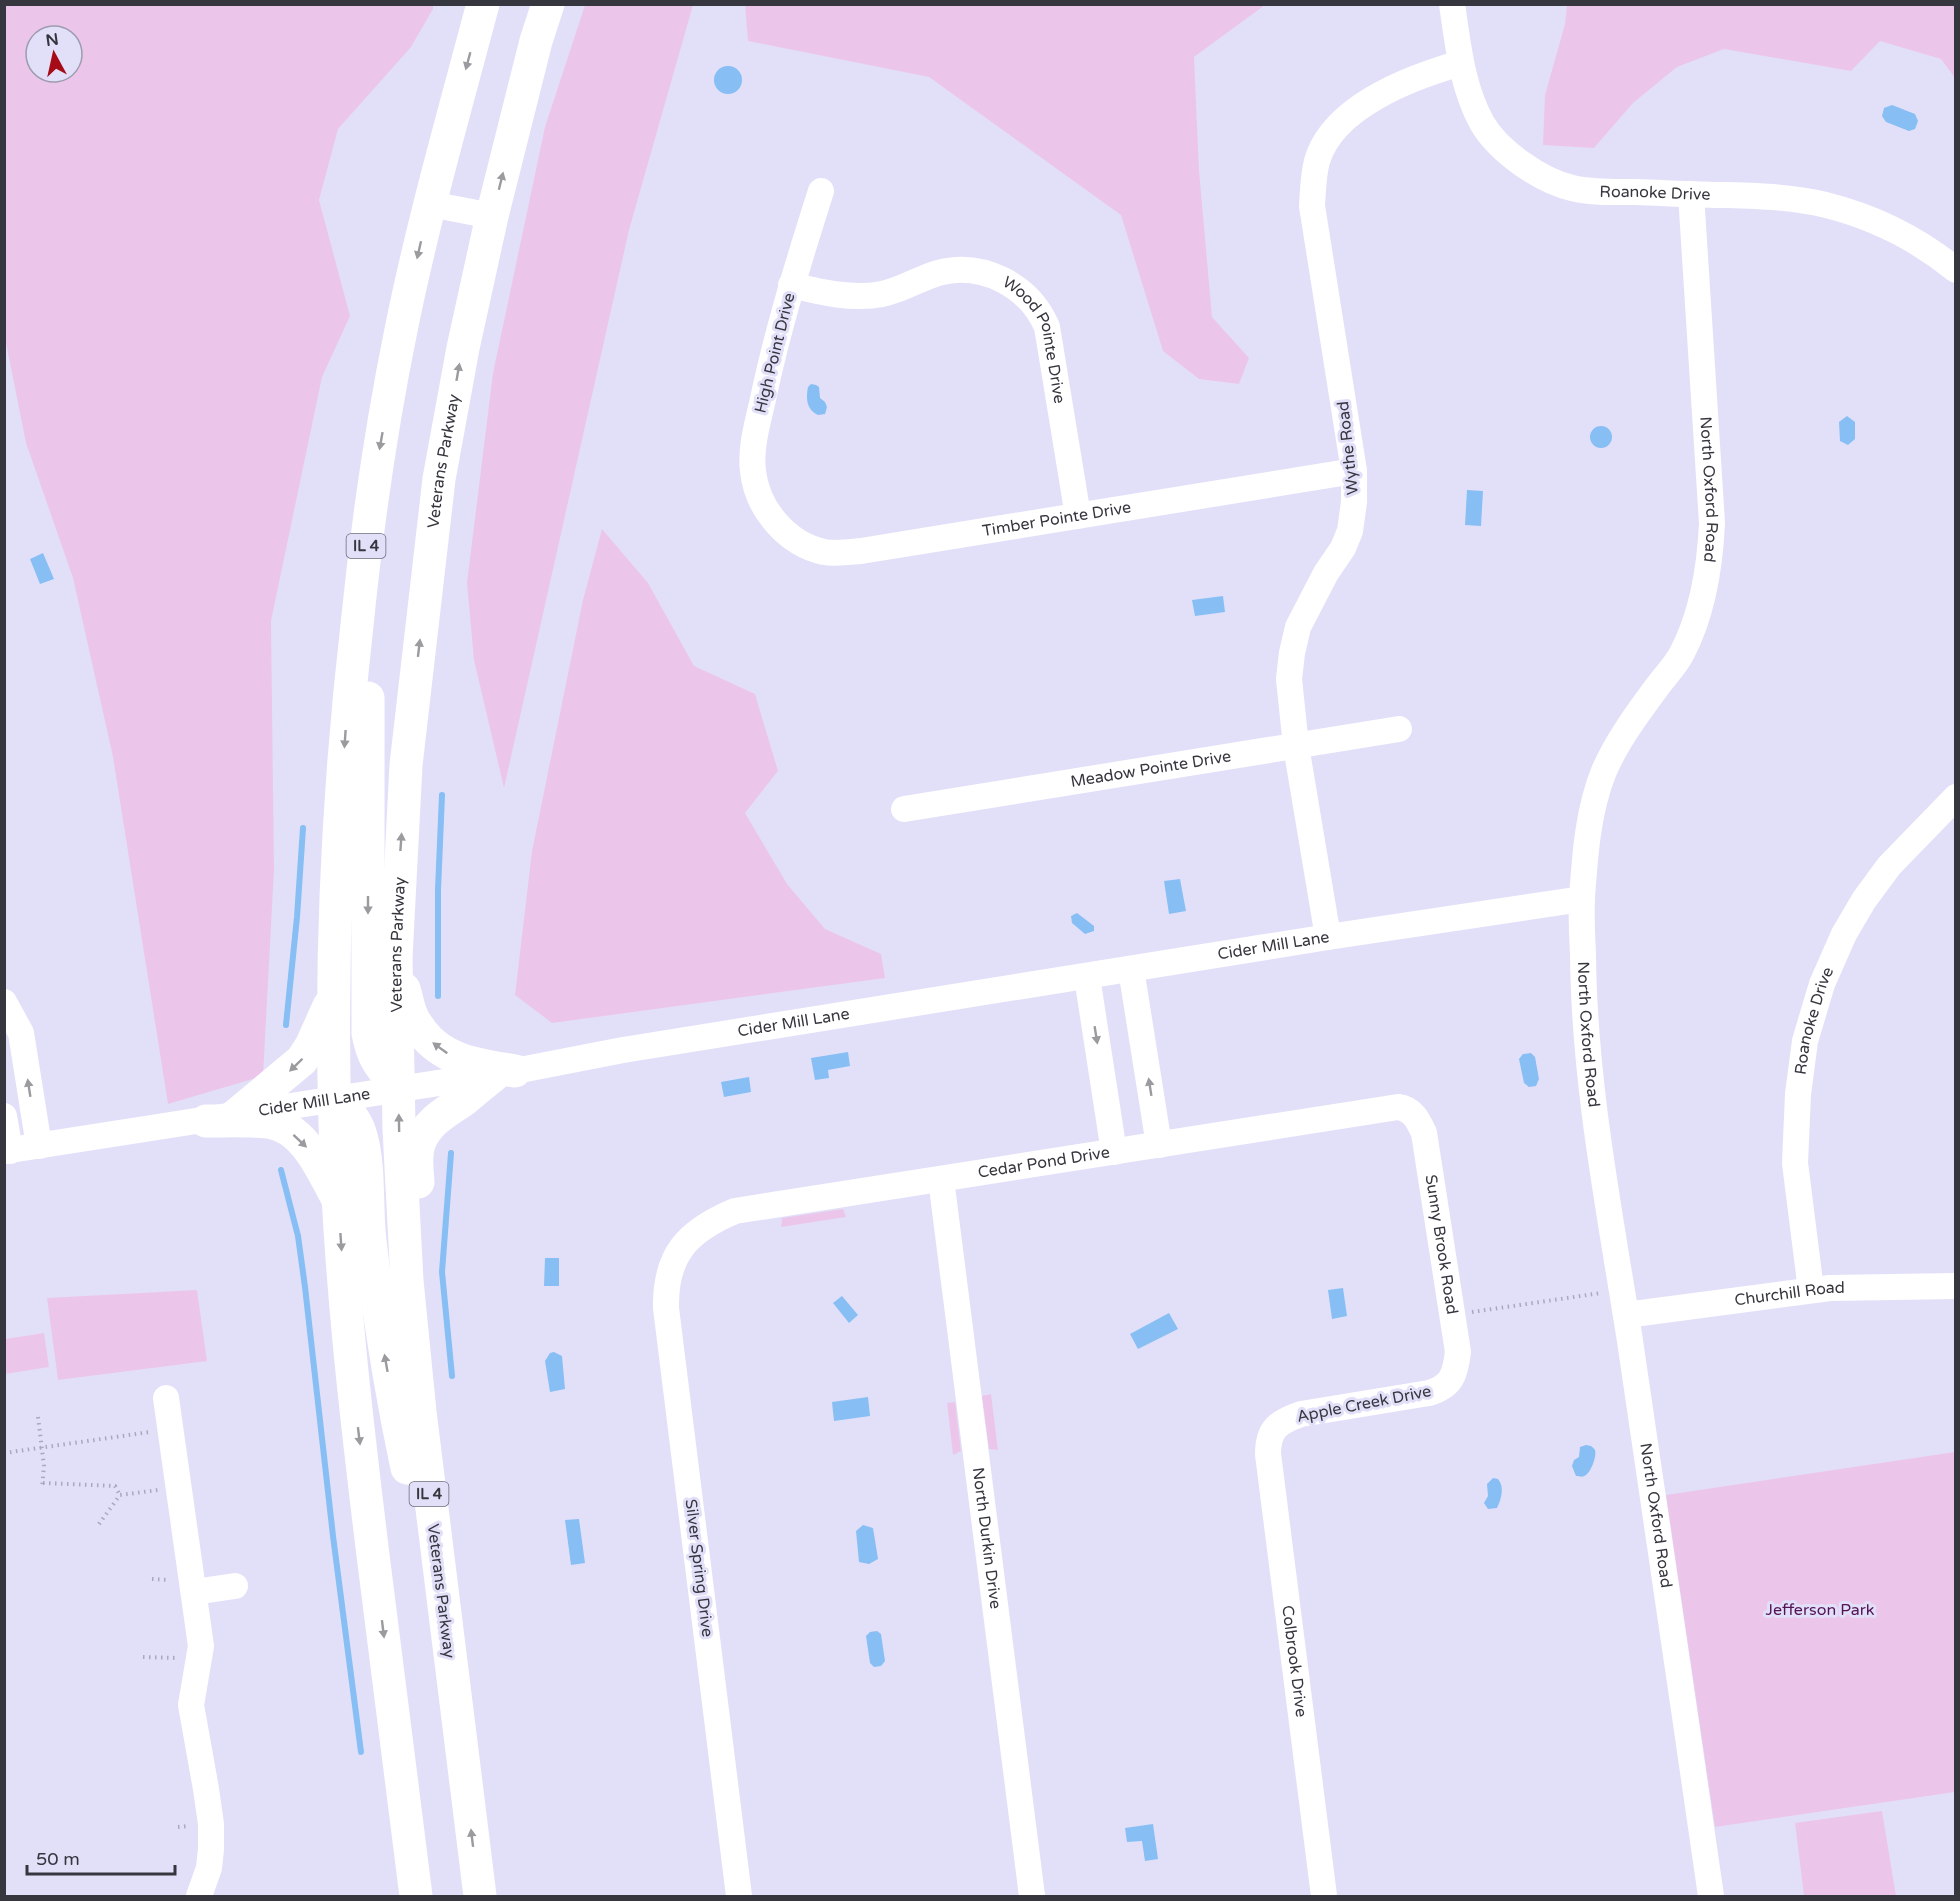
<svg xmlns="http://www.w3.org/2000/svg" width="1960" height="1901" font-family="'Varela Round',sans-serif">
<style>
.green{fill:#ecc6ea;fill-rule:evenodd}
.water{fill:#87bef4}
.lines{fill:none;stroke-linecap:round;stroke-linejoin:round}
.stream{stroke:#87bef4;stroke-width:6}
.path{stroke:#aaa8bc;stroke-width:4;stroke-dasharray:1.5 4.5;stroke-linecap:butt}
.minor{stroke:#fff;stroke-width:26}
.highway{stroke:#fff;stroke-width:33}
.oneway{fill:#9a9a9f}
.labels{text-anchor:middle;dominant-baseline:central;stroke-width:6;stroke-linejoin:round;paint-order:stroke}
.shield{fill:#e2e0f9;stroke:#6a6977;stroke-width:1.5}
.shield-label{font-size:15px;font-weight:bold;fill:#36363f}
.street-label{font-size:16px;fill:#36363f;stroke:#e2e0f9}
.park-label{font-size:16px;fill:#541355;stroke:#e2e0f9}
</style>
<rect width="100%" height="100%" fill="#e2e0f9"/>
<g class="green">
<path d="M 4,5 L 433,5 L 433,9 L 411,47 L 338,129 L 319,200 L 350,316 L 322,377 L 271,621 L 274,870 L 263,1076 L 168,1104 L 113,757 L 73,578 L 26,443 L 5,338 ZM 36,36 L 72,36 L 72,72 L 36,72 Z"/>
<path d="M 585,5 L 693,5 L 629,230 L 504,788 L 474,660 L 467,583 L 493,373 L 545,127 Z"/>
<path d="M 745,5 L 1265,5 L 1194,57 L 1199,170 L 1212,317 L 1249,358 L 1239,384 L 1199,379 L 1163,351 L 1121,215 L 929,77 L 748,41 Z"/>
<path d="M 1567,5 L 1955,5 L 1955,78 L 1941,59 L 1880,41 L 1851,71 L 1724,49 L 1677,67 L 1633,103 L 1594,148 L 1543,145 L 1545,95 L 1565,24 Z"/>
<path d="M 602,529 L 648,583 L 694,666 L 755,694 L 778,771 L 745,813 L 787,884 L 825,929 L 881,954 L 885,978 L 552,1023 L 515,995 L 532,851 L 583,600 Z"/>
<path d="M 843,1209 L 846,1217 L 781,1227 L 782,1218 Z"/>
<path d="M 197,1290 L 207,1361 L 58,1380 L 47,1298 Z"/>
<path d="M 44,1333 L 49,1367 L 5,1374 L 5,1339 Z"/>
<path d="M 991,1394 L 998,1450 L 989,1449 L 982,1396 Z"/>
<path d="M 955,1402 L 961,1451 L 953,1455 L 947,1403 Z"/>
<path d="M 1955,1452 L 1955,1792 L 1715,1827 L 1666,1495 Z"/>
<path d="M 1882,1811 L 1896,1896 L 1804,1896 L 1795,1823 Z"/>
</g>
<g class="water">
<circle cx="728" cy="80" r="14"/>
<path d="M 1892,105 L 1915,114 L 1918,121 L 1915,129 L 1909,131 L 1886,122 L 1882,116 L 1884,108 Z"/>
<path d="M 811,384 L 816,385 L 819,387 L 820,398 L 825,402 L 827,407 L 825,414 L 818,415 C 806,409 806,398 808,387 Z"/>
<path d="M 1847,416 L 1855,422 L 1855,439 L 1848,445 L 1840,441 L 1839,422 Z"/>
<circle cx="1601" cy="437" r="11"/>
<path d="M 1467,490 L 1483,491 L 1481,526 L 1465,525 Z"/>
<path d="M 43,553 L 54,579 L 40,584 L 30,559 Z"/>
<path d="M 1223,596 L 1225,612 L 1195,616 L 1192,600 Z"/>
<path d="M 1180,879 L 1186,911 L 1169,914 L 1164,881 Z"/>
<path d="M 1077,913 L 1094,926 L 1094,931 L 1085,934 L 1072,923 L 1071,916 Z"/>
<path d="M 848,1052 L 850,1066 L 828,1070 L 829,1078 L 815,1080 L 811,1058 Z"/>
<path d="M 1531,1053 L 1535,1057 L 1539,1079 L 1536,1086 L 1529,1087 L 1524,1083 L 1519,1059 L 1523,1054 Z"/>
<path d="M 749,1077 L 751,1092 L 724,1097 L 721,1082 Z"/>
<path d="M 545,1258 L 559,1258 L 559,1286 L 544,1286 Z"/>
<path d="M 1343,1288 L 1347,1316 L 1332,1319 L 1328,1290 Z"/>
<path d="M 842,1296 L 858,1315 L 849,1323 L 833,1303 Z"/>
<path d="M 1169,1313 L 1178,1329 L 1138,1349 L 1130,1334 Z"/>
<path d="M 554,1352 L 562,1356 L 565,1389 L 550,1392 L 545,1361 L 550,1353 Z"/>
<path d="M 868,1397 L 870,1416 L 834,1421 L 832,1402 Z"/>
<path d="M 1586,1445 L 1591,1446 C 1592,1447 1594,1448 1595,1450 C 1597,1456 1591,1472 1586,1475 C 1582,1478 1580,1476 1576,1476 L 1572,1466 L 1574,1460 L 1579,1457 L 1580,1447 Z"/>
<path d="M 1493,1478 L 1498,1479 C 1505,1487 1501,1500 1497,1508 L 1488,1509 L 1484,1503 L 1488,1496 L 1487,1484 Z"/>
<path d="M 579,1519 L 585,1563 L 571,1565 L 565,1520 Z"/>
<path d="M 863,1525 L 873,1528 L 878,1559 L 869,1564 L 859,1562 L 856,1531 Z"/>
<path d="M 877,1631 L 881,1634 L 885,1661 L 881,1666 L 874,1667 L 870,1663 L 866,1636 L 870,1632 Z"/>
<path d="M 1153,1824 L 1158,1859 L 1145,1861 L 1142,1841 L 1127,1842 L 1125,1828 Z"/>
</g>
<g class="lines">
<g class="stream">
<path d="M 438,996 L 438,890 L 442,795"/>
<path d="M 286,1025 L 297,917 L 303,828"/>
<path d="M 451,1153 L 442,1272 L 452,1376"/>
<path d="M 281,1170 L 298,1236 L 305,1287 L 333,1536 L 361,1752"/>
</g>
<g class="path">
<path d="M 1472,1312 L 1601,1293"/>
<path d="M 38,1417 L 44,1466 L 42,1488"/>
<path d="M 4,1453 L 150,1432"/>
<path d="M 43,1483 L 115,1486 L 120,1495"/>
<path d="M 99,1524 L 120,1495 L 158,1490"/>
<path d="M 152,1579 L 169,1580"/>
<path d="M 143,1657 L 178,1658"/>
<path d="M 178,1827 L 189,1826"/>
</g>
<g class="minor">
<path id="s1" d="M 1452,4 C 1458,45 1462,87 1482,123 C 1498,151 1541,181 1572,188 C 1593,193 1615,192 1636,192 C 1666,193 1697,195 1727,195 C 1760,196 1794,197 1826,205 C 1874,217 1918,239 1956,270"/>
<path id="s2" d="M 821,191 C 799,260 778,328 763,399 C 758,422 750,447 753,471 C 757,509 787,544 824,552 C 836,554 849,552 861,551 L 1354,471"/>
<path id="s3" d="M 1691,194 L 1712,523 C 1710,567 1703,613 1682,653 C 1676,665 1665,676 1657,687 C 1637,714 1617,741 1604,771 C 1588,810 1585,855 1582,897 C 1581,916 1582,935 1583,954 C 1584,1084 1610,1213 1630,1341 C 1658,1526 1684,1711 1711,1896"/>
<path d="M 430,204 L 492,216"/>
<path id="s4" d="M 791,285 C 820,292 852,300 882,294 C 902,290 918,279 938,273 C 982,261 1029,285 1047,327 L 1078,516"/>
<path id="s5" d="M 904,809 L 1399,729"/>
<path d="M 1328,937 L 1296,746 L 1289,679 L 1292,653 L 1298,627 L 1326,573 L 1343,548 L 1350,531 L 1354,502 L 1354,471 L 1312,206 C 1313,191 1313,176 1317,161 C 1333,106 1412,77 1461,63"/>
<path d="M 1131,969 L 1159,1145"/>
<path d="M 1087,977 L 1114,1152"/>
<path d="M 4,1002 L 21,1033 L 39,1146"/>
<path d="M 4,1116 L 10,1151"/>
<path id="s6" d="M 4,1151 L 515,1071 L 623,1050 L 1328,937 L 1582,899"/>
<path id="s7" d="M 941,1179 L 1032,1896"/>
<path id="s8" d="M 1811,1290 L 1795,1163 L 1798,1094 L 1805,1041 L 1822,984 L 1844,934 L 1864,900 L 1889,866 L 1956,797"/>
<path id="s9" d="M 1626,1315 L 1830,1288 L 1956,1286"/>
<path d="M 166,1398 L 201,1646 L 191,1705 L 206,1789 L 211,1824 L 211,1849 L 209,1868 L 199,1896"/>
<path d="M 194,1592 L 235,1586"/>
<path id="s10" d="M 739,1896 L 666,1308 C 665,1255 687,1231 735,1211 L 1398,1107 C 1413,1109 1418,1120 1424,1133 L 1458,1352 C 1455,1375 1452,1386 1429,1393 L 1301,1414 C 1278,1422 1268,1429 1268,1454 L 1324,1896"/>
</g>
<g class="highway">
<path d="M 368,698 L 368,1033 C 373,1061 382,1068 399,1089"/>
<path d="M 404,989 C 407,998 408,1008 412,1016 C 414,1022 419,1027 422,1032 C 445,1062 480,1065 515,1071"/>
<path d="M 334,1099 C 347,1109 357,1120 361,1136 C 370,1167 366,1208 370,1241 C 379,1317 391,1393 407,1468"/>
<path d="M 235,1116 L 302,1060 L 311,1046 L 329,1006"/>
<path d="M 206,1121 C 226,1121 248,1120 268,1122 C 304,1127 321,1168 336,1196"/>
<path d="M 418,1182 C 417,1170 415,1156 419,1144 C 427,1121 447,1112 465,1099 C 475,1091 484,1083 494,1075"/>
<path d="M 416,1896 C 402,1785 388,1674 374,1563 C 356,1417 339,1271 335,1123 C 330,957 338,790 357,625 C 367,526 381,428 401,330 C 423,221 454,113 483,4"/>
<path id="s11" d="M 480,1896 L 420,1412 L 407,1281 L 399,1129 L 396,958 L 406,765 L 439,479 L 463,348 L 492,216 L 536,41 L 548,4"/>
</g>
</g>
<defs><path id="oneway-solid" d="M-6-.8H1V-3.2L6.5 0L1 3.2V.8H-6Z" transform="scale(1.5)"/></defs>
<g class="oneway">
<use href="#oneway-solid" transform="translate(468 61) rotate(105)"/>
<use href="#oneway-solid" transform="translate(501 181) rotate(-76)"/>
<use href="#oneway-solid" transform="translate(419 250) rotate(103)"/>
<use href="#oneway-solid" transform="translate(458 372) rotate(-80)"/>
<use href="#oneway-solid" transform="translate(381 441) rotate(100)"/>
<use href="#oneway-solid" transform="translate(419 648) rotate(-83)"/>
<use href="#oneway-solid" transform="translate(345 739) rotate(94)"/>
<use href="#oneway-solid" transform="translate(401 842) rotate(-86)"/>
<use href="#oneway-solid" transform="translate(368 905) rotate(90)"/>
<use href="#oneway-solid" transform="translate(1096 1035) rotate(81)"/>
<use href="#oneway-solid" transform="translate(440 1048) rotate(-144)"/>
<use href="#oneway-solid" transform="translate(296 1065) rotate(136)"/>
<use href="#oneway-solid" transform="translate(1150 1087) rotate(-99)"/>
<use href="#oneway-solid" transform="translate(29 1088) rotate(-99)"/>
<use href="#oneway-solid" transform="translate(399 1123) rotate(-91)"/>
<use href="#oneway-solid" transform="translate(300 1141) rotate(43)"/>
<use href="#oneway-solid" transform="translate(341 1242) rotate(86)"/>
<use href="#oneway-solid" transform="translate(386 1363) rotate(-100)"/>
<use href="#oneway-solid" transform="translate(359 1436) rotate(83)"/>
<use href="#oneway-solid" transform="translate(383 1629) rotate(83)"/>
<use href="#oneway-solid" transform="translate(472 1838) rotate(-97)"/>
</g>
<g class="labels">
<g class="shield">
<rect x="346.5" y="534" width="39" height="24" rx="4.5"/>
<rect x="409.5" y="1482" width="39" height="24" rx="4.5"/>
</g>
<g class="shield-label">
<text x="366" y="546">IL 4</text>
<text x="429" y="1494">IL 4</text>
</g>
<g class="street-label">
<text stroke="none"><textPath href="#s1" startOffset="320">Roanoke Drive</textPath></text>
<text stroke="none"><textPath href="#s4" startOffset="291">Wood Pointe Drive</textPath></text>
<text transform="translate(775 353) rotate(-76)">High Point Drive</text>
<text transform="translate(1348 448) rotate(-96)">Wythe Road</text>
<text stroke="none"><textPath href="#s11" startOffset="1442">Veterans Parkway</textPath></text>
<text stroke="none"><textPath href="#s3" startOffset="296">North Oxford Road</textPath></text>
<text stroke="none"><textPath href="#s2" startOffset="639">Timber Pointe Drive</textPath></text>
<text stroke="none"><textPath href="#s5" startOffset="250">Meadow Pointe Drive</textPath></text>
<text stroke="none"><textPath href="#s11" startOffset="956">Veterans Parkway</textPath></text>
<text stroke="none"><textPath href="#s6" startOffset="1286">Cider Mill Lane</textPath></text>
<text stroke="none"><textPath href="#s8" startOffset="272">Roanoke Drive</textPath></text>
<text stroke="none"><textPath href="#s6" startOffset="800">Cider Mill Lane</textPath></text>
<text stroke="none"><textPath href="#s3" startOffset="872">North Oxford Road</textPath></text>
<text stroke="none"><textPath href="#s6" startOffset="314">Cider Mill Lane</textPath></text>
<text stroke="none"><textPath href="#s10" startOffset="1034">Cedar Pond Drive</textPath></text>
<text stroke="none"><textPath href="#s10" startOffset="1544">Sunny Brook Road</textPath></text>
<text stroke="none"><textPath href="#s9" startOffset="165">Churchill Road</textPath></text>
<text transform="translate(1364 1404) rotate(-11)">Apple Creek Drive</text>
<text stroke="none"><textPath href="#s3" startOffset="1358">North Oxford Road</textPath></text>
<text stroke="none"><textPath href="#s7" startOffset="362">North Durkin Drive</textPath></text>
<text transform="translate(699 1568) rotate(83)">Silver Spring Drive</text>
<text transform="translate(441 1591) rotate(83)">Veterans Parkway</text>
<text stroke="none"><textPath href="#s10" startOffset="2103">Colbrook Drive</textPath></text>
</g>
<g class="park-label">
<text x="1820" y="1610">Jefferson Park</text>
</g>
</g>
<rect width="1960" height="1901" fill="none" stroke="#36363f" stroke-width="12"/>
<g transform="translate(54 54) rotate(352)"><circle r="28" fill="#e2e0f9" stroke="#9d9caf" stroke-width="1.5"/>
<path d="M0-4.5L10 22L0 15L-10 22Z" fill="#a50c18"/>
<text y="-9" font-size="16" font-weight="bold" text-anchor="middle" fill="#36363f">N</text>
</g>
<path d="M27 1865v9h148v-9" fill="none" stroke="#36363f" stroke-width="3"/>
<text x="36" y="1865" font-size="18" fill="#36363f" stroke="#e2e0f9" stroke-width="4.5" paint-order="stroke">50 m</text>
</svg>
